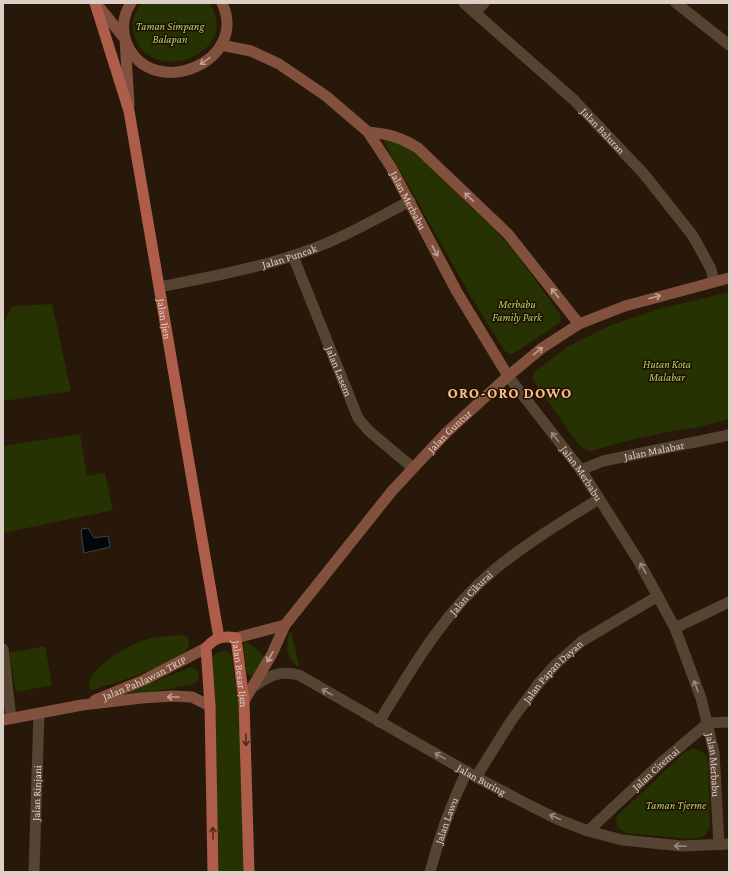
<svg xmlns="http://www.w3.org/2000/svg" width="732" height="875" font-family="'Crimson Pro',serif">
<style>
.green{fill:#263201}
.water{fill:#00080b;stroke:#424443}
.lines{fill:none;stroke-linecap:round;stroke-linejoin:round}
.minor{stroke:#564433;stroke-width:11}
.tertiary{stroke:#564433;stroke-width:11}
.secondary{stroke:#82513e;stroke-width:11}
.primary{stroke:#ad5d4a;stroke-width:11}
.oneway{stroke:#bca396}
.oneway2{stroke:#988a7c}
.oneway3{stroke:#502a1b}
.labels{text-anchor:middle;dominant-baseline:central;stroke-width:3;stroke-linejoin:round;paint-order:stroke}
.park-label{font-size:11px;font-style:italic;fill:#b2d066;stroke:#1e0f02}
.street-label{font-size:11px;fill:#dbcfc6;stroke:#1e0f02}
.district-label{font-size:15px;font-weight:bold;letter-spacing:1px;fill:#faba86;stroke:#1e0f02}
</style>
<rect width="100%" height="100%" fill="#281809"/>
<g class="green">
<path d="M 142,3 L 209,3 C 244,52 149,90 134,34 C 131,22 134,12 142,3 Z"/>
<path d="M 385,140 C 413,140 442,180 461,198 C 475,212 492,225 505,241 C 525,264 542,290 560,314 L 561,322 L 513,354 L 509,354 L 505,351 L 471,297 L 384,142 Z"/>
<path d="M 729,292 L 729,419 L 694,428 L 663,433 L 626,441 L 601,448 L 593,451 L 586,450 L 579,445 L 532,379 L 534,372 L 567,347 L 609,326 L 659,309 Z"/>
<path d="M 52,304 L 71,391 L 3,401 L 3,325 L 12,306 Z"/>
<path d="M 80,434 L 87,476 L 105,473 L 113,510 L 3,533 L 3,446 Z"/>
<path d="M 291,632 L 299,665 L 297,666 C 286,658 286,645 289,633 Z"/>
<path d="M 181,635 L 187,637 L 189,643 C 189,645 188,648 187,649 C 177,664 110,685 92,690 L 89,688 C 86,670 124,648 139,642 C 152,637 167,636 181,635 Z"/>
<path d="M 245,642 L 249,643 L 264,656 L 264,659 L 253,675 L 249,676 L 247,672 L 243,647 Z"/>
<path d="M 45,646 L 52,685 L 16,692 L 9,653 Z"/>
<path d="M 222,651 L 226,651 L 231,655 L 239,703 L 245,872 L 219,872 L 212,657 L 217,653 Z"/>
<path d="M 191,667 L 197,670 L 199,677 L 197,682 L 191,685 L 113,698 Z"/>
<path d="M 694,748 L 705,754 L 708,761 L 710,827 C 706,837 700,838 691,839 L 626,833 L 617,827 L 616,819 L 618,815 L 686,751 Z"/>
</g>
<path class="water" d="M 88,528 L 94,538 L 108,536 L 110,547 L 84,553 L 81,531 L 82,529 Z"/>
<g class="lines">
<g class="minor">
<path id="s1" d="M 464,3 L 574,100 L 644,174 L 693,236 L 711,269 L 714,281"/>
<path d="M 676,3 L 729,45"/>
<path d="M 475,13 L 484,3"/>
<path id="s2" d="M 293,256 L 358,418 L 369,431 L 413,468"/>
<path id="s3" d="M 160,287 C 214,276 271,266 322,245 C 352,233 381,216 410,201"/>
<path id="s4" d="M 581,470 L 603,461 L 729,435"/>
<path d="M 675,628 L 729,602"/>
<path d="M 3,649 L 11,718"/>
<path id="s5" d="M 379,722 C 412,668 444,612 494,570 C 527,543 563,521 599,499"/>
<path d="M 708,723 L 729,722"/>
<path id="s6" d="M 476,777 L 511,721 L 539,683 L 556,664 L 582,641 L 658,596"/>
<path id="s7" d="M 34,872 L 39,713"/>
<path id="s8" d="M 430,872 C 439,837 451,804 467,771"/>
</g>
<g class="tertiary">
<path id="s9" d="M 508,376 L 581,470 L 638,560 L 675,628 L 701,698 L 714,752 L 719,845"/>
<path id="s10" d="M 253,687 C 269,676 279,670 299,675 L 476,777 L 527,804 L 557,819 L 588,831 L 622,840 L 682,846 L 729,844"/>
<path id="s11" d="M 588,831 L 662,762 L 708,723"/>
</g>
<g class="secondary">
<path d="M 96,3 L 125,39 L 129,105"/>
<path d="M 131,3 C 123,15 121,31 127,44 C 152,102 250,62 222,3"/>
<path id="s12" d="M 221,45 L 251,51 L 279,64 L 326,96 L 368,132 L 391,167 L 457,292 L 508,376"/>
<path d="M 368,132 C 389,134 400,137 418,148 L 508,234 L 579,324"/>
<path d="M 236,638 L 285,625"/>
<path id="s13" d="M 95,700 L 144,680 L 206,648"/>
<path id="s14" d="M 244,701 L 272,654 L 285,625 L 392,491 L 446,433 L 508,376 L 542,348 L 579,324 L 625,306 L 729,278"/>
<path d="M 3,720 L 82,705 L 142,698 L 173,696 L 192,697 L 210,706"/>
</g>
<g class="primary">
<path id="s15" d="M 95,3 L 129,111 L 219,638"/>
<path id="s16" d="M 213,872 L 210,706 L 206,648 C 214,638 223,635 236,638 L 244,701 L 249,872"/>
</g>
</g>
<defs><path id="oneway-shaft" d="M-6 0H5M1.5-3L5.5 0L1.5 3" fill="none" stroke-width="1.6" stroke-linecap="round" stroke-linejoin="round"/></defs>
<g class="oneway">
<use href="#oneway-shaft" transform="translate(205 61) rotate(145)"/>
<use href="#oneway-shaft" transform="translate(469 197) rotate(-136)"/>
<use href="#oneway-shaft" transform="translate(435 251) rotate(62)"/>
<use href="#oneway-shaft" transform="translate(555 293) rotate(-129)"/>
<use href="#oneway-shaft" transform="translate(655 297) rotate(-15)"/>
<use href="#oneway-shaft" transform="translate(538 351) rotate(-39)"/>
<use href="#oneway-shaft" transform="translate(270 657) rotate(119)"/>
<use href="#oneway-shaft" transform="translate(173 697) rotate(180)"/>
</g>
<g class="oneway2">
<use href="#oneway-shaft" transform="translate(555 437) rotate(-128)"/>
<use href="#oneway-shaft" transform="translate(643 568) rotate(-119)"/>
<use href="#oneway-shaft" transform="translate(696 686) rotate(-110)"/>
<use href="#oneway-shaft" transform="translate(327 692) rotate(-150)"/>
<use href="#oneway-shaft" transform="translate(440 756) rotate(-151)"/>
<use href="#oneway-shaft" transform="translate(555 817) rotate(-156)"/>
<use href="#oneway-shaft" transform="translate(680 846) rotate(-178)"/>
</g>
<g class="oneway3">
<use href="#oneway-shaft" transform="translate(246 740) rotate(88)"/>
<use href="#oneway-shaft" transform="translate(213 833) rotate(-91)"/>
</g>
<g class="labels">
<g class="park-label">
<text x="170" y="26">Taman Simpang<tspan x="170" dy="13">Balapan</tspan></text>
<text x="517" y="304">Merbabu<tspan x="517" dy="13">Family Park</tspan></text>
<text x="667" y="364">Hutan Kota<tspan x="667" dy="13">Malabar</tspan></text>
<text x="676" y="805">Taman Tjerme</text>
</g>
<g class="street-label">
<text stroke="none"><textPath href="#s1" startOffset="189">Jalan Baluran</textPath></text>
<text stroke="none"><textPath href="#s12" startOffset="253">Jalan Merbabu</textPath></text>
<text stroke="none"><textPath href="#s3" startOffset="133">Jalan Puncak</textPath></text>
<text stroke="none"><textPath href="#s15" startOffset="324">Jalan Ijen</textPath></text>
<text stroke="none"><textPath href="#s2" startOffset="124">Jalan Lasem</textPath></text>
<text stroke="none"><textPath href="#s14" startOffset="341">Jalan Guntur</textPath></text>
<text stroke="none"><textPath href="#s4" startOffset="76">Jalan Malabar</textPath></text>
<text stroke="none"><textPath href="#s9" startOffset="122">Jalan Merbabu</textPath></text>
<text stroke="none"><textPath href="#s5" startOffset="159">Jalan Cikurai</textPath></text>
<text stroke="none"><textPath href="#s6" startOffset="131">Jalan Papan Dayan</textPath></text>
<text stroke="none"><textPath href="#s16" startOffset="294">Jalan Besar Ijen</textPath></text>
<text stroke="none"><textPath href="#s13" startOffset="54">Jalan Pahlawan TRIP</textPath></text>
<text stroke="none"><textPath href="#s9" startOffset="446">Jalan Merbabu</textPath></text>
<text stroke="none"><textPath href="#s11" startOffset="92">Jalan Ciremai</textPath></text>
<text stroke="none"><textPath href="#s10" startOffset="260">Jalan Buring</textPath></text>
<text stroke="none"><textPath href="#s7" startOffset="79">Jalan Rinjani</textPath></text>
<text stroke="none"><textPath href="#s8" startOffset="54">Jalan Lawu</textPath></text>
</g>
<g class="district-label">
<text x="510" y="393">ORO-ORO DOWO</text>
</g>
</g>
<rect width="732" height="875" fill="none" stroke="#dbcfc6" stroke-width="8"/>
</svg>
